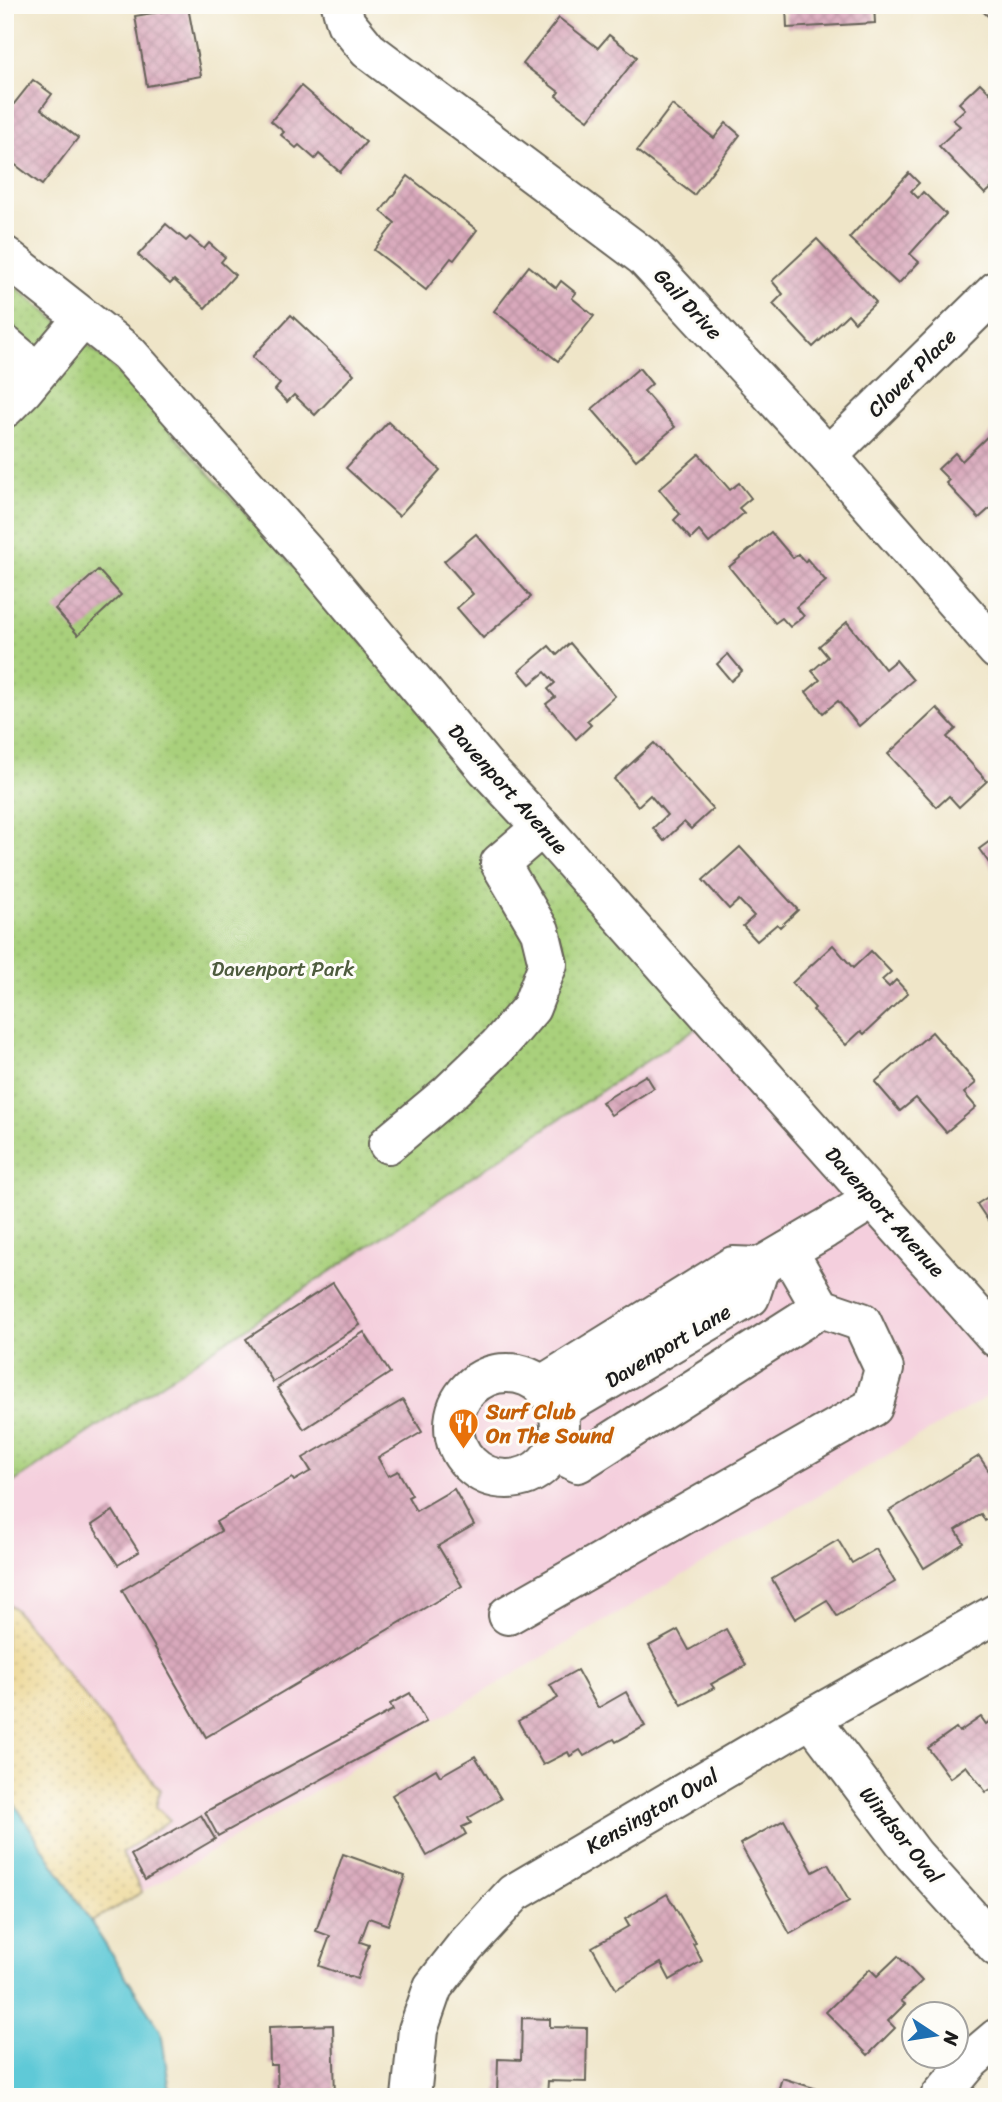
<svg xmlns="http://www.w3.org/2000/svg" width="1002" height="2102" font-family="Sriracha,sans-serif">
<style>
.built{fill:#f4cfdd}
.sand{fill:url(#sand-dots);stroke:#857b5d;stroke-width:2}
.park{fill:url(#park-dots);stroke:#62764c;stroke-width:2}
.water{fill:#5ec9d7;stroke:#3d727a;stroke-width:2}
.building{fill:url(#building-cross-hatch)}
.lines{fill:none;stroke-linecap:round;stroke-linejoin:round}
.minor-casing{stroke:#666258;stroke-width:42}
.minor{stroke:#fff;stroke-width:38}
.labels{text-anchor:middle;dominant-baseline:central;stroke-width:6;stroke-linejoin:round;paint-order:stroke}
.street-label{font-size:21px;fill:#1c1c1c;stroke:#fdfcf7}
.park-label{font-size:21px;fill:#4d5b3d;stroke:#fdfcf7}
.food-label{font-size:21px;font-weight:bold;fill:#c56008;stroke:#fdfcf7;text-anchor:start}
</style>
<defs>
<pattern id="sand-dots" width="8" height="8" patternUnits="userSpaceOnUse" patternTransform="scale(1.75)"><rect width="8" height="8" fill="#eeda9e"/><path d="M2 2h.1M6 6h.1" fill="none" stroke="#ccba88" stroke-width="1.8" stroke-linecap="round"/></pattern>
<pattern id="park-dots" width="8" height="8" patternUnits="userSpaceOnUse" patternTransform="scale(1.75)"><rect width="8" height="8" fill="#a9d07b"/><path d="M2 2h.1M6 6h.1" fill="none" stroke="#91b26a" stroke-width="1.8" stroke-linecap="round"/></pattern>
<pattern id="building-cross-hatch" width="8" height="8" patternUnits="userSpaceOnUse" patternTransform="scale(1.75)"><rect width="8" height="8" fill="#d9a9bc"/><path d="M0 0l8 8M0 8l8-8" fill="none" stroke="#ba91a1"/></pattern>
</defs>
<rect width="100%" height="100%" fill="#fdfcf7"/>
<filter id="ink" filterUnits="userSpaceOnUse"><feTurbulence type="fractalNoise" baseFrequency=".0143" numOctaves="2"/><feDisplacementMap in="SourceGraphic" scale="14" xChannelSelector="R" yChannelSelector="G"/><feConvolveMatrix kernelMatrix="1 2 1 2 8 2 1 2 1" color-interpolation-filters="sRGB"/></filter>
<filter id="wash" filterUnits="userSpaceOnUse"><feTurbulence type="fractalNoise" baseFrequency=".00686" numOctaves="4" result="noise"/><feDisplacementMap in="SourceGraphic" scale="28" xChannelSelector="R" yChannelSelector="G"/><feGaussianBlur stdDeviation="1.57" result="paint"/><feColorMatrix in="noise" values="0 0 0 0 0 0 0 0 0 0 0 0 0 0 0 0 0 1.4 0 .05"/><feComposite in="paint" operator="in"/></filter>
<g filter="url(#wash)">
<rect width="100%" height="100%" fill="#efe5c8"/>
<path class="built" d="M 705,1022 L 997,1346 L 997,1391 L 91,1922 L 5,1789 L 5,1488 Z"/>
<path class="sand" d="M 5,1601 L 14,1608 L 160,1790 L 156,1807 L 170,1820 L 122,1853 L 142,1892 L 91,1922 L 5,1789 Z"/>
<path class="park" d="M 5,279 L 108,362 L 705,1022 L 5,1488 Z"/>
<path class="water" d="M 5,1789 L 161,2031 L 171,2097 L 5,2097 Z"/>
<g id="blocks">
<g class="building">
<path d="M 786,5 L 874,5 L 875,23 L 787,28 Z"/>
<path d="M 976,5 L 997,5 L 997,8 L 989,17 Z"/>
<path d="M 188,7 L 201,76 L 147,86 L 135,16 Z"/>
<path d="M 559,18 L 598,48 L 609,35 L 637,57 L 588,120 L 556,96 L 559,92 L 523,64 Z"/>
<path d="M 33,80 L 52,94 L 41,109 L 78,138 L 42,185 L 5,157 L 5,107 L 9,110 Z"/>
<path d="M 980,83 L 997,100 L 997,183 L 985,194 L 939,146 L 960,126 L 953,120 L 965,109 L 959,103 Z"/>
<path d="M 301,86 L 366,142 L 340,172 L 319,154 L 315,159 L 299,145 L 296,148 L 281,135 L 284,132 L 271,121 Z"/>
<path d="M 672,105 L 714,138 L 726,123 L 740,135 L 694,195 L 637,151 Z"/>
<path d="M 909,173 L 919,183 L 911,191 L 918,198 L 923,192 L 946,214 L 910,254 L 919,262 L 898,284 L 849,238 Z"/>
<path d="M 408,176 L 477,230 L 454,260 L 451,258 L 426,290 L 374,250 L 395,223 L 381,211 Z"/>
<path d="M 166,224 L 186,241 L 190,237 L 204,249 L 209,243 L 225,257 L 221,262 L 235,275 L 205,308 L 174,280 L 170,284 L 138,255 Z"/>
<path d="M 817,239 L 876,302 L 855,322 L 848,314 L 813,347 L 773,304 L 783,294 L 772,281 Z"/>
<path d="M 529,266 L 556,288 L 561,281 L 576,293 L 572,298 L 594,316 L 558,361 L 494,311 Z"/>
<path d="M 291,315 L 354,374 L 315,415 L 294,395 L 287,402 L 275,390 L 280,384 L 252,357 Z"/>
<path d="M 639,368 L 652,384 L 644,391 L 675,427 L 636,460 L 592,409 Z"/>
<path d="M 388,422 L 440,470 L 399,516 L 346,468 Z"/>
<path d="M 995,429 L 997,431 L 997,502 L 979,518 L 946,483 L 949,480 L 938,469 L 955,453 L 962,461 Z"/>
<path d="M 699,454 L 730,490 L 739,483 L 751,498 L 739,508 L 744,513 L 709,543 L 699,531 L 691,539 L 674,520 L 680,514 L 659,489 Z"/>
<path d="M 771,532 L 793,558 L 798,554 L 805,562 L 807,559 L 826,581 L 796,607 L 804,616 L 790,627 L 782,618 L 775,623 L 729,567 Z"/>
<path d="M 476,534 L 531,597 L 483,638 L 457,608 L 473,594 L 444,561 Z"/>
<path d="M 98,570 L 121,595 L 78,635 L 55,609 Z"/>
<path d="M 847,622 L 885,669 L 896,660 L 913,680 L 859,726 L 838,701 L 823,713 L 806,692 L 820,680 L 812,671 L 828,657 L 819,646 Z"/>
<path d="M 570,643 L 615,696 L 587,721 L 591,725 L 576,739 L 546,704 L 555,697 L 548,689 L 555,683 L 545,672 L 530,684 L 519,671 L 549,646 L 557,655 Z"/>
<path d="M 728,654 L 742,671 L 731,681 L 717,664 Z"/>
<path d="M 937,708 L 956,729 L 947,737 L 987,781 L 959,807 L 949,796 L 937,807 L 888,754 Z"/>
<path d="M 654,743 L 713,809 L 691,829 L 684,822 L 664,841 L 653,828 L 667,815 L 650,795 L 638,806 L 614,779 Z"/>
<path d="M 997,836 L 997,874 L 979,849 Z"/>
<path d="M 740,847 L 798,910 L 780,927 L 777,924 L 757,941 L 743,926 L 754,916 L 739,900 L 729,909 L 703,880 Z"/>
<path d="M 833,945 L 853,968 L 871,951 L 891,972 L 882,980 L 889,987 L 896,980 L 908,993 L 864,1034 L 861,1031 L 846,1045 L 813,1010 L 815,1008 L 792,983 Z"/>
<path d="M 932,1032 L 976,1083 L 964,1093 L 976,1107 L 946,1132 L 916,1098 L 900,1111 L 875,1082 Z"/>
<path d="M 646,1075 L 654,1088 L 611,1115 L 602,1102 Z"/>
<path d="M 997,1191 L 997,1234 L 977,1204 Z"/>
<path d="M 333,1283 L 360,1325 L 273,1382 L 246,1339 Z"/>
<path d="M 364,1332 L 390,1373 L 304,1429 L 277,1388 Z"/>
<path d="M 403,1400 L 422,1432 L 378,1458 L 388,1476 L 398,1471 L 412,1495 L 408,1497 L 416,1511 L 454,1489 L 474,1525 L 438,1546 L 462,1586 L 206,1737 L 122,1590 L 221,1531 L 216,1522 L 292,1478 L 294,1481 L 311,1471 L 303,1458 Z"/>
<path d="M 979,1456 L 993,1477 L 997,1474 L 997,1514 L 985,1521 L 981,1514 L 956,1530 L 964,1543 L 924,1568 L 889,1511 Z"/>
<path d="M 113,1511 L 139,1552 L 118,1565 L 92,1525 Z"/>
<path d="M 838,1540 L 852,1563 L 876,1549 L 895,1582 L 837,1616 L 827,1600 L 795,1619 L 772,1579 Z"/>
<path d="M 726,1629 L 746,1665 L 711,1684 L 714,1688 L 682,1705 L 649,1646 L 678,1630 L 689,1650 Z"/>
<path d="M 577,1670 L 598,1708 L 626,1692 L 645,1726 L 616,1742 L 614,1739 L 584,1756 L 580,1750 L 570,1756 L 568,1752 L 543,1765 L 518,1721 L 558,1698 L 550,1685 Z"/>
<path d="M 410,1693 L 426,1722 L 218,1836 L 205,1812 L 393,1710 L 390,1704 Z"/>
<path d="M 997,1716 L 997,1792 L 994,1794 L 991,1789 L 986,1792 L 966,1766 L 950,1778 L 928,1748 L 956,1728 L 959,1732 L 981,1717 L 986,1724 Z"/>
<path d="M 475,1756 L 501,1799 L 468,1818 L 471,1823 L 462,1827 L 466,1834 L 427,1856 L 392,1795 L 436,1769 L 440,1776 Z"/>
<path d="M 201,1815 L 215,1839 L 145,1880 L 131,1855 Z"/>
<path d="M 784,1820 L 813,1872 L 828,1864 L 849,1901 L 790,1934 L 740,1844 Z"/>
<path d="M 343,1854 L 405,1876 L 388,1925 L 369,1918 L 360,1942 L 369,1945 L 357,1979 L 319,1966 L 330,1936 L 316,1931 Z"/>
<path d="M 667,1894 L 696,1943 L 693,1944 L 702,1961 L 670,1980 L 661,1963 L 616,1989 L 592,1947 L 629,1926 L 625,1919 Z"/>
<path d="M 898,1956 L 922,1981 L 901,2001 L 905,2004 L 888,2021 L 895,2028 L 868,2055 L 826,2012 L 870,1969 L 877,1976 Z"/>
<path d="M 522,2018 L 550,2019 L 550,2027 L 587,2028 L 586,2082 L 548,2081 L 547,2097 L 497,2097 L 498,2059 L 521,2060 Z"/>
<path d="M 333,2025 L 335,2097 L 278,2097 L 277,2065 L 270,2065 L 269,2027 Z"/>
<path d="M 782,2078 L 817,2089 L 815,2097 L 776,2097 Z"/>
</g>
</g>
</g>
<g filter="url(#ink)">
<use href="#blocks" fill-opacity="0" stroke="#666258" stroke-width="2"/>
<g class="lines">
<defs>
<g id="minor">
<path d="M 341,5 L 346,23 L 368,50 L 644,257 L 828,456 L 997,650"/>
<path d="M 5,256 L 128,353 L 322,571 L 487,769 L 549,835 L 997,1338"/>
<path d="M 5,345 L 37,372"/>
<path d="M 5,408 L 23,390 L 83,318"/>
<path d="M 828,456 L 997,290"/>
<path d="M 388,1144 L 449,1093 L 498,1046 L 531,1008 L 548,964 L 540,931 L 500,863 L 542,827"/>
<circle cx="507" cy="1426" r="53"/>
<path d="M 542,1385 L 733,1266 L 760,1267 L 825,1229 L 873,1199"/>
<path d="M 558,1410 L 750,1297 L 760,1267"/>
<path d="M 554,1451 L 578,1463 L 821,1308"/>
<path d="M 508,1615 L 873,1407 L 884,1369 L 862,1322 L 821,1308 L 788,1251"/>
<path d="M 811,1718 L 914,1855 L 997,1947"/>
<path d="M 411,2097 L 418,2030 L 433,1987 L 466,1945 L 514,1893 L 811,1718 L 997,1613"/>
<path d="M 940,2097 L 971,2060 L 997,2038"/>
</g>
</defs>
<use href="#minor" class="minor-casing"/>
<use href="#minor" class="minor"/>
</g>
</g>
<defs>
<symbol id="restaurant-pin" viewBox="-11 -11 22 30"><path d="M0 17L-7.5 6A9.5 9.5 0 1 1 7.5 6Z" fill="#e8710a" stroke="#fdfcf7"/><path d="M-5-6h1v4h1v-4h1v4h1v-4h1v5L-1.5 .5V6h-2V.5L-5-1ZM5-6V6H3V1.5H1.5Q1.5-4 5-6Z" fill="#fff"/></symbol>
</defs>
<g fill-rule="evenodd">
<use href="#restaurant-pin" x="446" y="1406" width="35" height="47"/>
</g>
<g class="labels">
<g class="street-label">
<text transform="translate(688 304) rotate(47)">Gail Drive</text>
<text transform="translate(912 373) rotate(-45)">Clover Place</text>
<text transform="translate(508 789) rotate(48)">Davenport Avenue</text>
<text transform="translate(885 1212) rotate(48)">Davenport Avenue</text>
<text transform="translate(668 1346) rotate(-31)">Davenport Lane</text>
<text transform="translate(652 1811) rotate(-30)">Kensington Oval</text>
<text transform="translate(901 1835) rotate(51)">Windsor Oval</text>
</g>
<g class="park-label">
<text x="283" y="969">Davenport Park</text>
</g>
<g class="food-label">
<text x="486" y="1412">Surf Club<tspan x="486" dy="24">On The Sound</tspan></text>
</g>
</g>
<rect width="1002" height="2102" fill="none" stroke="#fdfcf7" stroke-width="28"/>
<g transform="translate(935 2035) rotate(102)"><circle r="33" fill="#fdfcf7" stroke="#a3a29f" stroke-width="2"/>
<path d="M0-5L12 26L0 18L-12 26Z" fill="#1f6fb2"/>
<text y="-10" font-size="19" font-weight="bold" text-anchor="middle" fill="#1c1c1c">N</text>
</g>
</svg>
